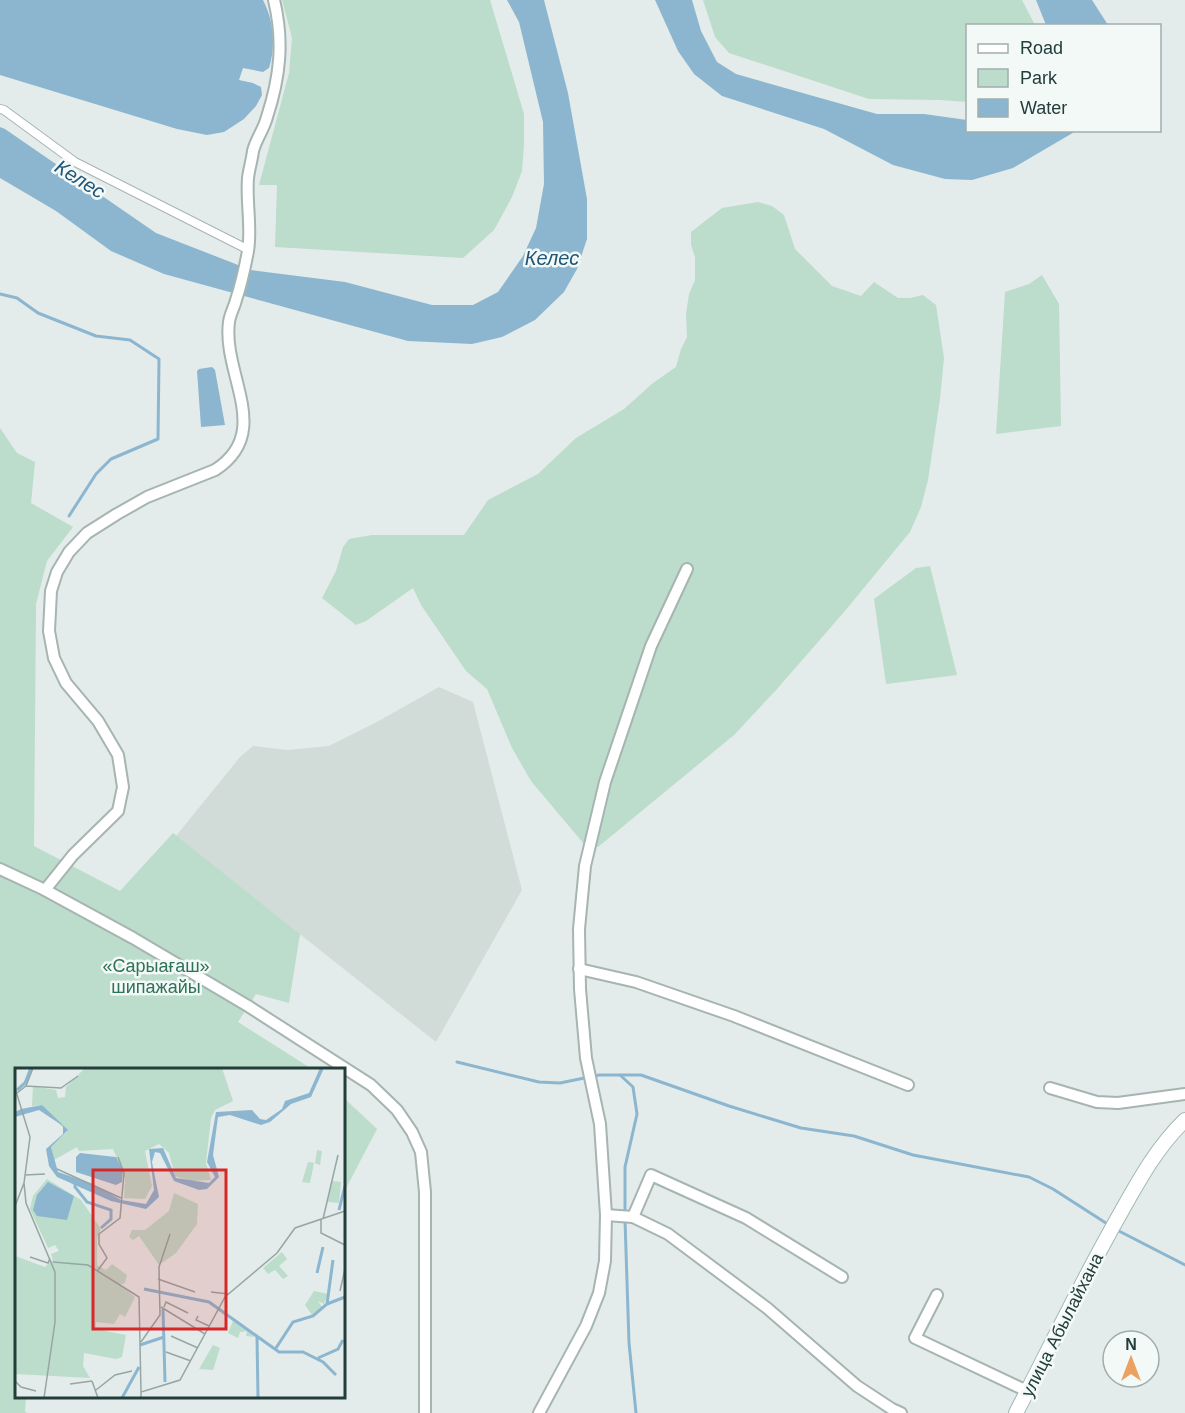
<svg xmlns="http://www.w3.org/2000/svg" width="1185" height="1413" font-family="Helvetica,sans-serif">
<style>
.built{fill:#d1dcd9}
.green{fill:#bcdccc}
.water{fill:#8cb6cf}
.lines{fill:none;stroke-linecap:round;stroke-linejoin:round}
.stream{stroke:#8cb6cf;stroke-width:3}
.pedestrian-casing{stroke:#a6b4b2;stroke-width:10}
.minor-casing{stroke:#a6b4b2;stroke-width:14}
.secondary-casing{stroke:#a1b7b4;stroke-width:16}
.pedestrian{stroke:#fff;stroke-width:8}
.minor{stroke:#fff;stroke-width:10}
.secondary{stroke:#fff;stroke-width:14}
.labels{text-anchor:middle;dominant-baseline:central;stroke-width:5;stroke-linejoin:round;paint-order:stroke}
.park-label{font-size:18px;fill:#2e7258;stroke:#f3f9f7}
.street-label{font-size:18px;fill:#233d3b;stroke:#f3f9f7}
.water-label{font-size:20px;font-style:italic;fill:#1f5577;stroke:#f3f9f7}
.inset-river{fill:none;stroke:#8cb6cf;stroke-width:3}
.inset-road{fill:none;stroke:#96a6a4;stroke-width:1.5}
.view{fill:#d62828;fill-opacity:0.15;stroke:#d62828;stroke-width:3}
.inset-edge{fill:none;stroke:#233d3b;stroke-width:3}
</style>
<rect width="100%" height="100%" fill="#e3ecea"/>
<path class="built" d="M 439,687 L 473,702 L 522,890 L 436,1042 L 176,836 L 240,757 L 253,746 L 287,750 L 329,746 L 375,723 Z"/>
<g class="green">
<path d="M 282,0 L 490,0 L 524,114 L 524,145 L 522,171 L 512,197 L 494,230 L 463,258 L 275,247 L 277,185 L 259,185 L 289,73 L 292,38 Z"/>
<path d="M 703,0 L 1022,0 L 1035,25 L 968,26 L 967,102 L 940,100 L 869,99 L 729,53 L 715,37 Z"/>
<path d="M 758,202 L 772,206 L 784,215 L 795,249 L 832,286 L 861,296 L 874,282 L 898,298 L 910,298 L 923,295 L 936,305 L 944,358 L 940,399 L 928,480 L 921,507 L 910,532 L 844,612 L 777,689 L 734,735 L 598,847 L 584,844 L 531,781 L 512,748 L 487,689 L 466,671 L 421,605 L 413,588 L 366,621 L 356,625 L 322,598 L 336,571 L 343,547 L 349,539 L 372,535 L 464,535 L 488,500 L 538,474 L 576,438 L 624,409 L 653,383 L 676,367 L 681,349 L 687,337 L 686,314 L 689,294 L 695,280 L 695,257 L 691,245 L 691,232 L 722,208 Z"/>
<path d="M 1042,275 L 1059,304 L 1061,426 L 996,434 L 1005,292 L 1029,284 Z"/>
<path d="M 0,428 L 17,453 L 35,462 L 31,503 L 73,527 L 47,561 L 36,604 L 34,846 L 120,891 L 173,833 L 300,934 L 289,1003 L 256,994 L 238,1022 L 312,1069 L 16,1070 L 16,1396 L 26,1397 L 25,1412 L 28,1413 L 0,1413 Z"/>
<path d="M 930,566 L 957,675 L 886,684 L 874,599 L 916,568 Z"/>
<path d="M 344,1098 L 377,1129 L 344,1192 Z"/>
</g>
<g class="water">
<path d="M 0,0 L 263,0 C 274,21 276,46 269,68 L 263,72 L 243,68 L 239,80 L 253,83 L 261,87 L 262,95 L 256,106 L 244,119 L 224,132 L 207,135 L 177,129 L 0,75 Z"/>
<path d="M 507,0 L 544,0 L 568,93 L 587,199 L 587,239 L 577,269 L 564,292 L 535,320 L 502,337 L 472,344 L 408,341 L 164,274 L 111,251 L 56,211 L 0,178 L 0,127 L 5,129 L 156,233 L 251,270 L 345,282 L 432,305 L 473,305 L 498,292 L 523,256 L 536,228 L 544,184 L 543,122 L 519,22 Z"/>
<path d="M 655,0 L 692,0 L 701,31 L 717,62 L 736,74 L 877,114 L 924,114 L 967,120 L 968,130 L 1076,131 L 1013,168 L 972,180 L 945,179 L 893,165 L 824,129 L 722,96 L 694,74 L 678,51 Z"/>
<path d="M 1036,0 L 1092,0 L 1108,25 L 1046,25 Z"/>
<path d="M 212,367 L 215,370 L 225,425 L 201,427 L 197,371 L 199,369 Z"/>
</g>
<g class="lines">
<g class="stream">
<path d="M 0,294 L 17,298 L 38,313 L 96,336 L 130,340 L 159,359 L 158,439 L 111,459 L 96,474 L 69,516"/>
<path d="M 457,1062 L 539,1082 L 560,1083 L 599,1075 L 641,1075 L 729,1106 L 801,1128 L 854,1136 L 913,1155 L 1029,1177 L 1053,1189 L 1109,1225"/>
<path d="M 620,1075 L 633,1087 L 637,1114 L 625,1167 L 625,1214"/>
<path d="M 625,1220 L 629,1343 L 636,1413"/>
<path d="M 1117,1230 L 1185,1265"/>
</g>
<defs>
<path id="pedestrian" d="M 0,109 L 4,110 L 75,162 L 249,250"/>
<g id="minor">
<path d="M 0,869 L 45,890 L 133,938 L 248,1006 L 371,1085 L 397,1110 L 412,1132 L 421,1152 L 425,1192 L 425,1413"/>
<path d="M 45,890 L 73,855 L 118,811 L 123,787 L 118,755 L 98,721 L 66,683 L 54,658 L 49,631 L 51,591 L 57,572 L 69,552 L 87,533 L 117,514 L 147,497 L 215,470 C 274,432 222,375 229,322 C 230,314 234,308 236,300 C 241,285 245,267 248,251 C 252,228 246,202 248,178 C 249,169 252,160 253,151 C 256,139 264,129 267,117 C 280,77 284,41 274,0"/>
<path d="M 579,969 L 636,982 L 734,1016 L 908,1085"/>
<path d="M 1050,1088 L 1097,1102 L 1118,1103 L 1185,1094"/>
<path d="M 606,1215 L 633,1217 L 668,1234 L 767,1308 L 857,1386 L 892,1409 L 901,1413"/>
<path d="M 633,1217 L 651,1175 L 746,1218 L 842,1277"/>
<path d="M 937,1295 L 915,1338 L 1027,1391"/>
<path d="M 539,1413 L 586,1326 L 599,1293 L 605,1261 L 606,1215 L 600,1124 L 586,1058 L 580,989 L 579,929 L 585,866 L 605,782 L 651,646 L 687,569"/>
</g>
<path id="secondary" d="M 1016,1413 C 1050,1347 1083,1279 1120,1214 C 1139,1180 1157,1147 1185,1120"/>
</defs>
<use href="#pedestrian" class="pedestrian-casing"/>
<use href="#minor" class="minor-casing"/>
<use href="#secondary" class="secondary-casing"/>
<use href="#pedestrian" class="pedestrian"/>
<use href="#minor" class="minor"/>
<use href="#secondary" class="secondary"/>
</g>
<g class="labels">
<g class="park-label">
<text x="156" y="966">«Сарыағаш»<tspan x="156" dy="21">шипажайы</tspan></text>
</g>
<g class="street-label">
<text transform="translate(1062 1325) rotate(-63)">улица Абылайхана</text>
</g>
<g class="water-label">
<text transform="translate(80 179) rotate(32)">Келес</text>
<text x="552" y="258">Келес</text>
</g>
</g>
<g transform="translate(15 1068)">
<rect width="330" height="330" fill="#e3ecea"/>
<path d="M 70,0 L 207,0 L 218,33 L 200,42 L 196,50 L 191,95 L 196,112 L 176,113 L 160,108 L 154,85 L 144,76 L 130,83 L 137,118 L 130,131 L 109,130 L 110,110 L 98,81 L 64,83 L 62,79 L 39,92 L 36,78 L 52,64 L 27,37 L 17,38 L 18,18 L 41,22 L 43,30 L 50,29 L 51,19 ZM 302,82 L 307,83 L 305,97 L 299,95 L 295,115 L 287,114 L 293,94 L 300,95 ZM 32,111 L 66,132 L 86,161 L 82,170 L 82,197 L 91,202 L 97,196 L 112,207 L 110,215 L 105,217 L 120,229 L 110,249 L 105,246 L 99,256 L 81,254 L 81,261 L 111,267 L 107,289 L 101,291 L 69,285 L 68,298 L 75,310 L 0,306 L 0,188 L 30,199 L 38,191 L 36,186 L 44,183 L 40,177 L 33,180 L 15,141 L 18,128 ZM 317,113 L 326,114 L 324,135 L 313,134 ZM 159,125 L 183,136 L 182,156 L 161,185 L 144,197 L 124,168 L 118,172 L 114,169 L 117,162 L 130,162 L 154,143 ZM 267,184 L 272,191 L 264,198 L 273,208 L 268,211 L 260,202 L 253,206 L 248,200 ZM 299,223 L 313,226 L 309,236 L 303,233 L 307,239 L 297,247 L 290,237 ZM 218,253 L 235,264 L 239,269 L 231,268 L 232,263 L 225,264 L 223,270 L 213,265 ZM 198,277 L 205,280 L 198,302 L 184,301 Z" fill="#bcdccc"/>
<path d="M 305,0 L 309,0 L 296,29 L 276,36 L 255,54 L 246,57 L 215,47 L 203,49 L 198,87 L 204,109 L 192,121 L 184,122 L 159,113 L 145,85 L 140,84 L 137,94 L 144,129 L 131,141 L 96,133 L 42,109 L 34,98 L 31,81 L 48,66 L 48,58 L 24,42 L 0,49 L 0,44 L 6,41 L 27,37 L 53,62 L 36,79 L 43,104 L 78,116 L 106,132 L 131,136 L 139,122 L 134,81 L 148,80 L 161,110 L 194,115 L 200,109 L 192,94 L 201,44 L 237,42 L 245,51 L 251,52 L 267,41 L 270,33 L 294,25 ZM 65,85 L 101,89 L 108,102 L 107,114 L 101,117 L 61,104 L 61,89 ZM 33,114 L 59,128 L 52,152 L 22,148 L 18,142 L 22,127 Z" fill="#8cb6cf"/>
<path class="inset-river" d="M 2,22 L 10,15 L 16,0M 60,114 L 60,119 L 72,134 L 96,142 L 96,151 L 86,160M 324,142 L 330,118M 302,205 L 308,179M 129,221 L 194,234 L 264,284 L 288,284 L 308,294 L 321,307M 312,236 L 330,229M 148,241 L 150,314M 242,268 L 243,330M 125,277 L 149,269M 261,280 L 278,254 L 298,248 L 312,236 L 318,192M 303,290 L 323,281 L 328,272M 107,330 L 124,299"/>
<path class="inset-road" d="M 11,18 L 18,0M 0,20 L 15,69 L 9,115 L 0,138M 2,25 L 11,18 L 46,20 L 63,8M 42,101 L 106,130M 10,107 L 30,106M 9,115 L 11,135 L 40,204 L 40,254 L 29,330M 308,151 L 323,87M 306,152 L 306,165 L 330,177M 15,189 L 33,195 L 35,190M 38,194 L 73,197 L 124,229 L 126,324M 83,202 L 92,190 L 84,176 L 84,166 L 105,150 L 109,105 L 103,89M 143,211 L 180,224M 325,223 L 330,201M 196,224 L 214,226M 146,239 L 190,266M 149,239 L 151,234 L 173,245M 183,248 L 181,252 L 194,258M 156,268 L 183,280M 126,274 L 145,247 L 144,199 L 155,166M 151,284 L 176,293M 0,313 L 6,319 L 21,323M 77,313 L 83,330M 55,316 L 77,313M 81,322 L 100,307 L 117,303M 126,330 L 126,324 L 165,312 L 210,229 L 262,185 L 280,160 L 330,143"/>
<path class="view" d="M 78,102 L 211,102 L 211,261 L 78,261 Z"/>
<rect width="330" height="330" class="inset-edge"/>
</g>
<rect x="966" y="24" width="195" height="108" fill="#f3f9f7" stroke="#a0aeac" stroke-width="1.5"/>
<rect x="978" y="44" width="30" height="9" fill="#ffffff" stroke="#a0aeac" stroke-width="1.5"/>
<text x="1020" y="54" font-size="18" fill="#233d3b">Road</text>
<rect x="978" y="69" width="30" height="18" fill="#bcdccc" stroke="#a0aeac" stroke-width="1.5"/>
<text x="1020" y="84" font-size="18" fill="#233d3b">Park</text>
<rect x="978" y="99" width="30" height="18" fill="#8cb6cf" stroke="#a0aeac" stroke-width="1.5"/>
<text x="1020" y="114" font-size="18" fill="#233d3b">Water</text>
<g transform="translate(1131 1359)"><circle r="28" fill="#f3f9f7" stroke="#a0aeac" stroke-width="1.5"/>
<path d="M0-4.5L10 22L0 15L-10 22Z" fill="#eda160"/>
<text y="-9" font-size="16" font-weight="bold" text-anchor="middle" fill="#233d3b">N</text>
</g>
</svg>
